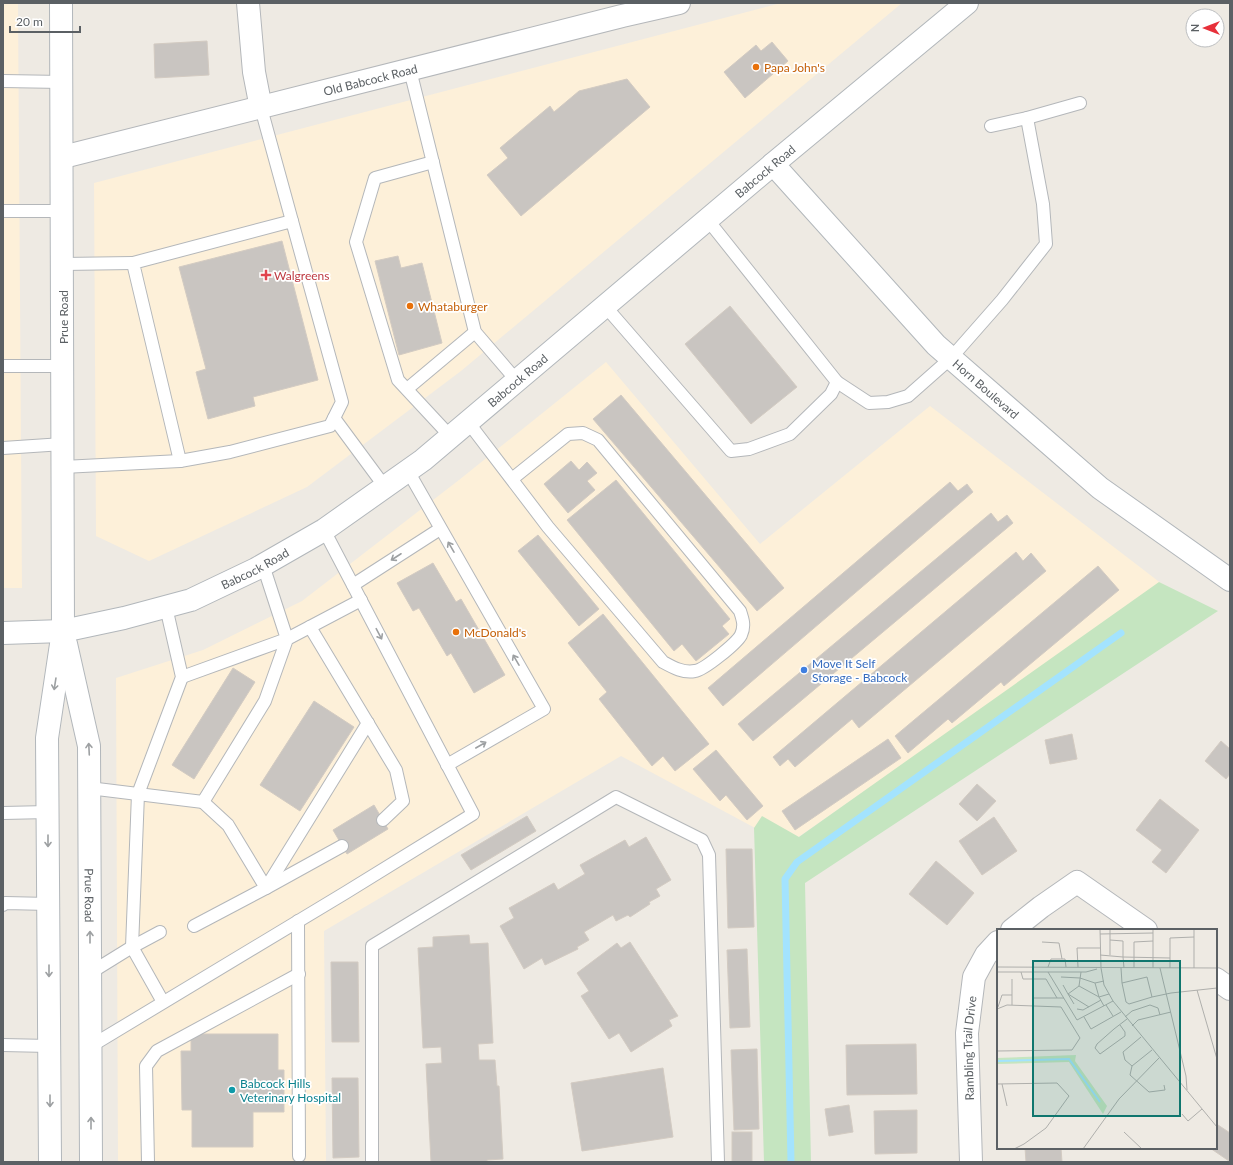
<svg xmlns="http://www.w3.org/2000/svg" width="1233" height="1165" font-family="Lato,sans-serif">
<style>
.commercial{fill:#fdf0d9}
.green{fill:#c5e5c0}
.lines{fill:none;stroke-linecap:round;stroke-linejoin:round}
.stream{stroke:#a3e3fe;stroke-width:7}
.building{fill:#c9c5c1;stroke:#d3cbc2}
.lane-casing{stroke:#b4b7ba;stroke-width:14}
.street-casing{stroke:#b4b7ba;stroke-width:24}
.secondary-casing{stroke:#b2b7bb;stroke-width:24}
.lane{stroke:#fff;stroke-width:12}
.street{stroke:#fff;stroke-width:22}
.secondary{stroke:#fff;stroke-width:22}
.oneway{stroke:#9da0a2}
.food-dot{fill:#e8710a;stroke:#fff;stroke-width:1.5}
.health-dot{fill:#e0444e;stroke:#fff;stroke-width:1.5}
.shop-dot{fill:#3f7fe0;stroke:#fff;stroke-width:1.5}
.culture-dot{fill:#0f9aa8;stroke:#fff;stroke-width:1.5}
.labels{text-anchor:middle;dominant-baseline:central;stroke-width:3.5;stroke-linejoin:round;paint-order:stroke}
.food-label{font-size:12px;fill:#c56008;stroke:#fff;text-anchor:start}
.street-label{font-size:12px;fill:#5b6064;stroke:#fff}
.health-label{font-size:12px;fill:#be3a42;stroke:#fff;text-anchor:start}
.shop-label{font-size:12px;fill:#366cbe;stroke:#fff;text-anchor:start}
.culture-label{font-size:12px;fill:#0d838f;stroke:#fff;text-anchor:start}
.inset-river{fill:none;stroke:#a3e3fe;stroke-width:2}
.inset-road{fill:none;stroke:#afafac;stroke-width:1}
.view{fill:#0f766e;fill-opacity:0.15;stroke:#0f766e;stroke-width:2}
.inset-edge{fill:none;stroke:#5b6064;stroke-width:2}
</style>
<rect width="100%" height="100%" fill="#eeeae3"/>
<g class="commercial">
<path d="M 3,3 L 18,3 L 22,588 L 3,588 Z"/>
<path d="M 781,3 L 902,3 L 461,371 L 307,487 L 149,561 L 96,536 L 94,183 Z"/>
<path d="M 606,362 L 760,544 L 930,406 L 1162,584 L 787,845 L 621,756 L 324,931 L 326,1162 L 118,1162 L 116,678 L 203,650 L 302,601 L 459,480 Z"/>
</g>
<path class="green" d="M 1159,582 L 1218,611 L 805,883 L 811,1162 L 764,1162 L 754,828 L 762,816 L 799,837 Z"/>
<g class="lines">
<path class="stream" d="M 791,1162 L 785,879 L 797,862 L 1121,633"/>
</g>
<g class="building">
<path d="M 207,41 L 209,75 L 155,78 L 154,44 Z"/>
<path d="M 772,42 L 788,61 L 745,98 L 724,72 L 756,45 L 761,51 Z"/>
<path d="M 627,79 L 650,107 L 521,216 L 487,175 L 508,158 L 500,148 L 550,106 L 554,112 L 579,91 Z"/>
<path d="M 282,241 L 318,380 L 253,397 L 255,406 L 208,419 L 196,372 L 206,369 L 179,267 Z"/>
<path d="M 398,256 L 401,268 L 422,263 L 442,343 L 399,355 L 375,261 Z"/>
<path d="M 730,306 L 797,387 L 751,424 L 685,344 Z"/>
<path d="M 621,395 L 784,588 L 757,611 L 593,419 Z"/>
<path d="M 571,461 L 579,470 L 587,462 L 597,473 L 587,481 L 595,490 L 568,513 L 544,484 Z"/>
<path d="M 616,480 L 730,619 L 722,626 L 729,634 L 696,661 L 682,644 L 674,651 L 567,520 Z"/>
<path d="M 950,482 L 958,491 L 967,484 L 973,492 L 723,706 L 708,688 Z"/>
<path d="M 991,513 L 998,522 L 1007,515 L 1013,523 L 753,741 L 738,724 Z"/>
<path d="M 538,535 L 599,609 L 579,626 L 518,551 Z"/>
<path d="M 1016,552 L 1023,561 L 1031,553 L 1046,571 L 859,728 L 852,719 L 795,767 L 788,759 L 780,766 L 773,757 Z"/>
<path d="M 433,563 L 456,602 L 461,599 L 505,675 L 474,693 L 451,653 L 447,656 L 419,608 L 413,611 L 397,583 Z"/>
<path d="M 1098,566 L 1119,590 L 1004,686 L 1001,682 L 952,723 L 948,719 L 908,753 L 895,736 Z"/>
<path d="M 603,614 L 709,744 L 675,771 L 663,756 L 652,766 L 599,699 L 607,692 L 568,643 Z"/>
<path d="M 233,668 L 255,682 L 194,779 L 172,765 Z"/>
<path d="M 314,701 L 354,727 L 300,811 L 260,785 Z"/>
<path d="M 1072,734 L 1077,759 L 1050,764 L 1045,740 Z"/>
<path d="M 888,739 L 901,758 L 795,830 L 782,811 Z"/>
<path d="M 1221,741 L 1230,749 L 1230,774 L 1226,779 L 1205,761 Z"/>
<path d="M 716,750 L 763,806 L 747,820 L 726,795 L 720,801 L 693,769 Z"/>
<path d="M 977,784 L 996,801 L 977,821 L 959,804 Z"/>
<path d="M 1160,799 L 1199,830 L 1166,873 L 1152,862 L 1162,850 L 1136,830 Z"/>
<path d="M 374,805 L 388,829 L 347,854 L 333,830 Z"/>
<path d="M 527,816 L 536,831 L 471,870 L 461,855 Z"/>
<path d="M 994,817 L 1017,851 L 982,875 L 959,841 Z"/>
<path d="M 646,837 L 671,880 L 656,889 L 660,896 L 649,902 L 650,904 L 630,917 L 628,915 L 616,921 L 613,915 L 584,932 L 589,940 L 577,947 L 578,949 L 545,965 L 542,958 L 524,969 L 500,926 L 514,918 L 509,908 L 554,883 L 558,890 L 585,874 L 580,865 L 625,840 L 629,847 Z"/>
<path d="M 726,849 L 752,849 L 754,927 L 728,928 Z"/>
<path d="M 936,861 L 974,893 L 947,925 L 909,894 Z"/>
<path d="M 469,935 L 470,944 L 488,943 L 493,1043 L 478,1044 L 479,1060 L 495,1060 L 497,1086 L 499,1086 L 503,1159 L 487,1160 L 487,1162 L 431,1162 L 426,1064 L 442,1063 L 441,1047 L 423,1048 L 418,948 L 433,947 L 433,937 Z"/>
<path d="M 630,942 L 678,1016 L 669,1020 L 672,1026 L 631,1052 L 619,1033 L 609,1039 L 581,996 L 589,991 L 577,973 L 617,943 L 621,948 Z"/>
<path d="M 747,949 L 750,1027 L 730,1028 L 727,950 Z"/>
<path d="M 331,962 L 358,962 L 359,1042 L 332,1042 Z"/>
<path d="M 191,1034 L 278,1034 L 278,1070 L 284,1070 L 284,1112 L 253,1112 L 253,1147 L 192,1147 L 192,1110 L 182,1110 L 181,1051 L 191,1051 Z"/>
<path d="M 916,1044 L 917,1094 L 847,1095 L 846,1045 Z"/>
<path d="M 757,1049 L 759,1129 L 734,1130 L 731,1050 Z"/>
<path d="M 663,1068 L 673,1137 L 582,1151 L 571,1083 Z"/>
<path d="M 332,1078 L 358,1078 L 359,1157 L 333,1158 Z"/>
<path d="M 849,1105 L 853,1132 L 829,1136 L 825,1109 Z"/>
<path d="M 917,1110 L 917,1153 L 875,1154 L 874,1111 Z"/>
<path d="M 1218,1125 L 1230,1133 L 1229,1161 L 1210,1148 L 1216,1148 L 1216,1128 Z"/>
<rect x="732" y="1132" width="20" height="30"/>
<path d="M 1025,1148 L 1061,1148 L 1062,1162 L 1026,1162 Z"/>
</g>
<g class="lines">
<defs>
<g id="lane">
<path d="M 410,70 L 475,332 L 517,381"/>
<path d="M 3,81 L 62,82"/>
<path d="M 261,108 L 292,221"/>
<path d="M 1027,118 L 1080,103"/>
<path d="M 433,162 L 375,178 L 356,242 L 398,380 L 451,437"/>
<path d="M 3,211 L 63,211"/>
<path d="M 292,221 L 342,402 L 330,426 L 230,452 L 180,461 L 133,263 Z"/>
<path d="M 63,264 L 133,263"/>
<path d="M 605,306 L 731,451 L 749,449 L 790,434 L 831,394 L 837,382 L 707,219"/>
<path d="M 3,366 L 63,366"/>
<path d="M 837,382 L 869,403 L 888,402 L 908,396 L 951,358 L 1002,300 L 1046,244 L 1043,204 L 1027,118 L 991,126"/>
<path d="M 407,389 L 475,332"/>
<path d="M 334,418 L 385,487"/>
<path d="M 468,422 L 548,527 L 663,662 C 674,668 683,673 695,671 C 704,670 737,643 741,635 C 745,626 743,620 740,611 L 598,440 L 583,433 L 568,434 L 512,479"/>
<path d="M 3,448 L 63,444"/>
<path d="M 63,467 L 180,461"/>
<path d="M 408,471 L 544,709 L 447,765"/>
<path d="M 353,585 L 440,529"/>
<path d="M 310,627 L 396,770 L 403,801 L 383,820"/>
<path d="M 182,677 L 287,639 L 263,565"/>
<path d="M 89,788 L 203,802 L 265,701 L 287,639 L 361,600"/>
<path d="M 203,802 L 228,825 L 266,888 L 342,846"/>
<path d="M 3,813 L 48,812"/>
<path d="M 3,905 L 5,903 L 49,904"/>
<path d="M 298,921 L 299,1156"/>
<path d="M 194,926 L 266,888 L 368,723"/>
<path d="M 132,947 L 138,794 L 182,677 L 166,607"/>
<path d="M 132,947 L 160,932"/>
<path d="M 90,973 L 132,947 L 163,1002"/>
<path d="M 3,1045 L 49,1046"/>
<path d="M 91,1046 L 345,893 L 473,814 L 324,530"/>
<path d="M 148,1162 L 146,1066 L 157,1051 L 299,974"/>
<path d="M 372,1162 L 372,946 L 616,797 L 702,840 L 709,855 L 718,1162"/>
</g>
<g id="street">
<path d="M 248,3 L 254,72 L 261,108"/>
<path id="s1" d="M 63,157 L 622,16 L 679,3"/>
<path d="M 1012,930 L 1041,907 L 1077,882 L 1146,930"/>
<path d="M 1216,979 L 1230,989"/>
<path id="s2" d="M 971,1162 L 967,1033 L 974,977 L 986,955 L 998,942"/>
</g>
<g id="secondary">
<path id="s3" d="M 773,164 L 936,345 L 1100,488 L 1230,580"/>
<path id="s4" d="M 3,633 L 63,631 L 124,618 L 191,600 L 256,569 L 324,530 L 423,460 L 773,164 L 967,3"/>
<path id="s5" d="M 66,644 L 89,746 L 91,1162"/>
<path d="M 50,1162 L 47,738 L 63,631 L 61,3"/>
</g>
</defs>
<use href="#lane" class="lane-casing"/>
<use href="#street" class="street-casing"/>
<use href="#secondary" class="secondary-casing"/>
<use href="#lane" class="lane"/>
<use href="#street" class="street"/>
<use href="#secondary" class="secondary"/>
</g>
<defs><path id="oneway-shaft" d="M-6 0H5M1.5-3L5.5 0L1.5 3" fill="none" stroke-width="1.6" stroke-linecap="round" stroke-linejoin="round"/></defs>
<g class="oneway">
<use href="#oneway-shaft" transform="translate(451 547) rotate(-120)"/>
<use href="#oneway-shaft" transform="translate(396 557) rotate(147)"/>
<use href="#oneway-shaft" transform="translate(379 634) rotate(62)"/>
<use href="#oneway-shaft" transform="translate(516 660) rotate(-120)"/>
<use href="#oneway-shaft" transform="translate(55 684) rotate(99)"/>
<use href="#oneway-shaft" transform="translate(481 745) rotate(-30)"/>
<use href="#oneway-shaft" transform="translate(89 749) rotate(-93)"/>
<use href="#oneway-shaft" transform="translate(48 841) rotate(90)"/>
<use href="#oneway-shaft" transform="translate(90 937) rotate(-90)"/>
<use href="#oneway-shaft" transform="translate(49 971) rotate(90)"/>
<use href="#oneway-shaft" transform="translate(50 1101) rotate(90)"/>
<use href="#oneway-shaft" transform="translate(91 1123) rotate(-90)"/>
</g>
<g class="food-dot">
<circle cx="756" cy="67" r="4"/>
<circle cx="410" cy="306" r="4"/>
<circle cx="456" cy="632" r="4"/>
</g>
<path class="health-dot" d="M264 269h4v4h4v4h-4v4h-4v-4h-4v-4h4z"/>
<circle class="shop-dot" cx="804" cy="670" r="4"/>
<circle class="culture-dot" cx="232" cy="1090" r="4"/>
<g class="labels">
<g class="food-label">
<text x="764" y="67">Papa John's</text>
<text x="418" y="306">Whataburger</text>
<text x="464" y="632">McDonald's</text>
</g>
<g class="street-label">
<text stroke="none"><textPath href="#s1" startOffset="317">Old Babcock Road</textPath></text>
<text stroke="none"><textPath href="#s4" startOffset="911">Babcock Road</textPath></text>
<text transform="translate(63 317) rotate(-90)">Prue Road</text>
<text stroke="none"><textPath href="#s4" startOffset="587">Babcock Road</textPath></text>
<text stroke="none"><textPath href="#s3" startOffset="310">Horn Boulevard</textPath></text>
<text stroke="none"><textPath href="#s4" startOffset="263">Babcock Road</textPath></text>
<text stroke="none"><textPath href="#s5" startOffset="254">Prue Road</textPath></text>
<text stroke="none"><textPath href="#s2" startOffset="114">Rambling Trail Drive</textPath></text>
</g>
<g class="health-label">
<text x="274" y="275">Walgreens</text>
</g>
<g class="shop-label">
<text x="812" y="663">Move It Self<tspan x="812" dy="14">Storage - Babcock</tspan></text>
</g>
<g class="culture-label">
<text x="240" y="1083">Babcock Hills<tspan x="240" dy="14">Veterinary Hospital</tspan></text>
</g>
</g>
<g transform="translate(997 929)">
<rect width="220" height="220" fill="#eeeae3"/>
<path d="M 79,126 L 78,132 L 110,177 L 106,185 L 72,133 L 0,135 L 0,129 Z" fill="#c5e5c0"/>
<path class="inset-river" d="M 0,132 L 72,130 L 103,173"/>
<path class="inset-road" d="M 103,0 L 104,39 L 107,56 L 116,72 L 220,198M 113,0 L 113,26M 156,0 L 156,39M 197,0 L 197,39M 103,5 L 156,4M 113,11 L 126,12 L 126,28 L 173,29 L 173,39M 45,13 L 62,14 L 65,30M 103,26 L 126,28 L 127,39M 173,29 L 173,9 L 197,8M 0,38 L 220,39M 51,38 L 54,30 L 68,30 L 69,38M 81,38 L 80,19 L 103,19M 124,39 L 125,54M 137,39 L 137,13 L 156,12M 163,39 L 189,147 L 190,161M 0,43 L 89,43 L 100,40M 24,43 L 26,50 L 49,50 L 60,69M 51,43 L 80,91 L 116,72M 84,43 L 82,57 L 102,68 L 107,77M 64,48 L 83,49 L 98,54 L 107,52M 150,48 L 155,68 L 132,75 L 129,73 L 125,54 ZM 98,54 L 102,68 L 112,65M 66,56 L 71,65 L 92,78M 200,61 L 220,130M 155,68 L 174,64 L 220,59M 37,69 L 67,69M 77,75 L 71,65 L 82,57M 15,76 L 15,50M 109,76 L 116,87M 1,78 L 5,66 L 15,66M 0,80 L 10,76 L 64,78 L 83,109 L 75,121 L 0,122M 80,80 L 86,81 L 104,71M 87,88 L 94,100 L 124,83M 128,88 L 135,82 L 153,76 L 161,79 L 163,86M 123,96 L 128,103 L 128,107 L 103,125 L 98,119 L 100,115 L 117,100 L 130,90M 135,97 L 141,91 L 174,83M 144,108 L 126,123 L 128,131 L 135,137 L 155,121M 135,137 L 133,146 L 152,163 L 168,161 L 167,156M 0,155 L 60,154 L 72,167 L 49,199 L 27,215 L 17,220M 5,155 L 10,177M 185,185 L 191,192 L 205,180M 127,203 L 145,220M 86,220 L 122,170 L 162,129"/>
<path class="view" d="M 36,32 L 183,32 L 183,187 L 36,187 Z"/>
<rect width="220" height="220" class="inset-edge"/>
</g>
<rect width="1233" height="1165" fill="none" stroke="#5b6064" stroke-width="8"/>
<g transform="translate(1205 28) rotate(270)"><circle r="19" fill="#ffffff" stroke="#bdbfc1"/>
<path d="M0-3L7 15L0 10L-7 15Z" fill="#e7303a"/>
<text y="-6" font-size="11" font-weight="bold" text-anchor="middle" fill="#5b6064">N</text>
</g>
<path d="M10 26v6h70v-6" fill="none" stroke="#5b6064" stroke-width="2"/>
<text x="16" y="26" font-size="12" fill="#5b6064" stroke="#ffffff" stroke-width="3" paint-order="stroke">20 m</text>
</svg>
